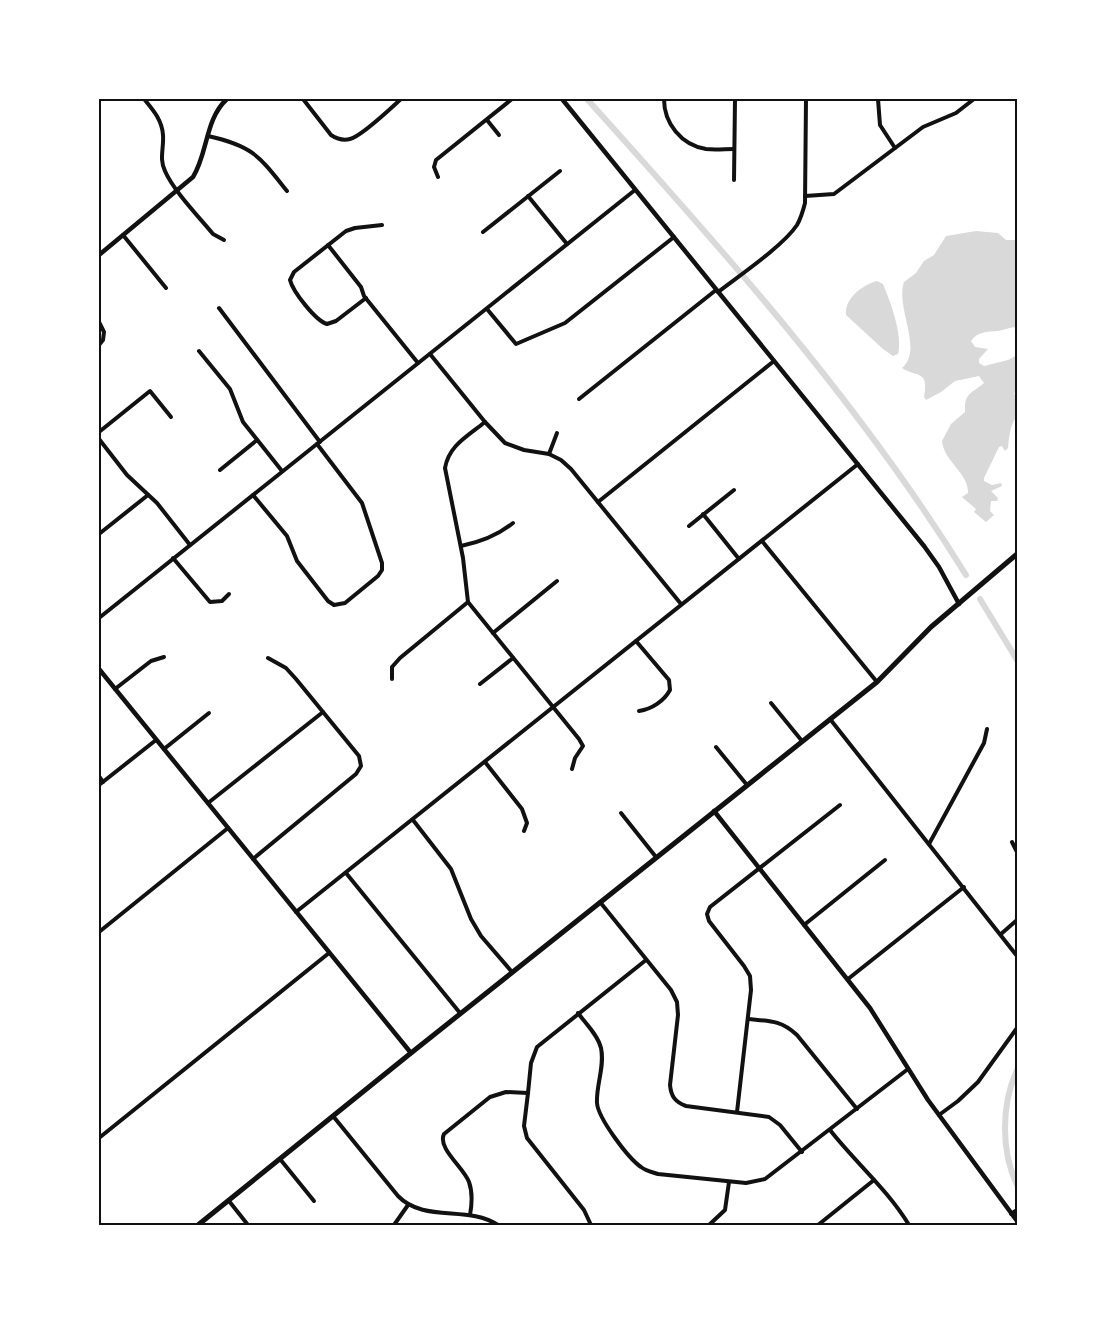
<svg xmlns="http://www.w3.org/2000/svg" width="1116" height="1324" font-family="'Open Sans',sans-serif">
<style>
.water{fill:#d9d9d9}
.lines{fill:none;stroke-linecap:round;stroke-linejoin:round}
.canal{stroke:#d9d9d9;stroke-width:6}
.minor{stroke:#111;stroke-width:4}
.tertiary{stroke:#111;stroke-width:4.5}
.secondary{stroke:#111;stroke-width:5}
.neatline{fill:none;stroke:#111;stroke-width:2}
</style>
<rect width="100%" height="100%" fill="#fff"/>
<g class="water">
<path d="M 976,231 L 998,233 L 1006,240 L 1017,240 L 1017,327 C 1010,327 1004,330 998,331 C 987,332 978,331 971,341 L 975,347 L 988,349 L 979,359 L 979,363 L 984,366 L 1008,360 L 1017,355 L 1016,390 L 1014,394 L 1017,396 L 1017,416 C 1010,424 1009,438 1008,448 L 1005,451 L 1002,446 L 999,447 L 984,478 L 984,481 L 992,485 L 1001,483 L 1002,486 L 991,491 L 998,498 L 997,501 L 991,501 L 990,511 L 994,515 L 986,522 L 974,512 L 976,509 L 962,497 L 968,493 C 969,473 944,462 942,441 L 951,424 L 965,412 C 964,393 971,394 984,383 L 979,376 L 955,381 L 941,392 L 926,400 L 924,397 C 929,369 917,378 902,368 C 924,349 895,308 904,282 L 916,273 L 924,261 L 934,255 L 946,236 Z"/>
<path d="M 877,281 L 883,284 C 890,301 903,335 898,354 L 893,356 L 883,349 L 846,315 C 844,299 862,285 877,281 Z"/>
</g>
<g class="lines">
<g class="canal">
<path d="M 587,99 C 723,250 859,402 966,575"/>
<path d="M 980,599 L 1017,660"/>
<path d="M 1017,1070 C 1001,1105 1001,1151 1017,1185"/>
</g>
<g class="minor">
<path d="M 144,99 C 153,110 162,120 163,135 C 164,148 159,159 165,171 C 173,190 199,217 213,234 L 224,240"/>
<path d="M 303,99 L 331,135 C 337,139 343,141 350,139 C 362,136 391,108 401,99"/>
<path d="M 664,99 C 664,123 681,145 706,149 C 715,150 725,149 734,149"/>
<path d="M 878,99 L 880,125 L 895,148"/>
<path d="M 487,120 L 499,135"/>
<path d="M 208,136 C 253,146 259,156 287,191"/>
<path d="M 438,177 L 434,167 L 436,160 L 512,99"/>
<path d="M 734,180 L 735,99"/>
<path d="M 528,196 L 567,244"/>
<path d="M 805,196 L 834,194 L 923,127 L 956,113 L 974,99"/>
<path d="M 483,232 L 560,171"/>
<path d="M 123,235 L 166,288"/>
<path d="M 328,245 L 361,287 L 364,296 L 418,363"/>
<path d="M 718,292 C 740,275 783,246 797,225 C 801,218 803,211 805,203 L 806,99"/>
<path d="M 366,298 L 336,321 L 327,324 C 316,321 293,292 290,280 L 294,272 L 346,231 L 355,228 L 382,225"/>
<path d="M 219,308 L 320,442"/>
<path d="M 487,309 L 516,344 L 565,323 L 674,237"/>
<path d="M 99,322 L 104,332 L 103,340 L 99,345"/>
<path d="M 199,351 L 230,389 L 243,422 L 282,471"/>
<path d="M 430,354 L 485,422 L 505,443 L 524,450 L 549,454 L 561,460 L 571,469 L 681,604"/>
<path d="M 579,399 L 716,290"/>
<path d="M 485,422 C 468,436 449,445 445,468 L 463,558 L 468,602 L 579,739 L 583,746 L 575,758 L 572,769"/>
<path d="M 99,432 L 150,391 L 171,417"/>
<path d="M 99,439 L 127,475 L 157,503 L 190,545"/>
<path d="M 549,454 L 557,433"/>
<path d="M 220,470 L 257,440"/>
<path d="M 253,495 L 287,536 L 297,561 L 328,601 L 334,605 L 345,603 L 378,576 L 382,570 L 382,563 L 362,503 L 317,444"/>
<path d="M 598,502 L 774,361"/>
<path d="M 703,514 L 739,559"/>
<path d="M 689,526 L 734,490"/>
<path d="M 99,534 L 148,495"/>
<path d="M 762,541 L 877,682"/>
<path d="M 461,546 C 481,542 497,536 513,523"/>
<path d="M 173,558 L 210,602 L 222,601 L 229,594"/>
<path d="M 99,618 L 635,190"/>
<path d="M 493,633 L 557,581"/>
<path d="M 636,641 L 669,680 L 670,690 C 664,701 652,709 639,711"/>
<path d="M 392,679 L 392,667 L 400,658 L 468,602"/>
<path d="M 480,684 L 513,658"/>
<path d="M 115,689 L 151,661 L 164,657"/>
<path d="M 771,703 L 802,741"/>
<path d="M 830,719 L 1017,956"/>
<path d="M 716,747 L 747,785"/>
<path d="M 164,749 L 209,713"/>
<path d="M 485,762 L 522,809 L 527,823 L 524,831"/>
<path d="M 99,776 L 103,782"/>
<path d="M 99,785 L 156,740"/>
<path d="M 208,803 L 323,712"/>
<path d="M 621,813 L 656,857"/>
<path d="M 413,820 L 451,869 L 471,919 L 481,936 L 512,972"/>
<path d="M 1012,842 L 1017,852"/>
<path d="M 929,844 L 984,743 L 987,729"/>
<path d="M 253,859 L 356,774 L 361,766 L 359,756 L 296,679 L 286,668 L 268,658"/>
<path d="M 346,873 L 460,1013"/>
<path d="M 600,902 L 671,990 L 677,1002 L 678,1015 L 670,1085 C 671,1096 675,1102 686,1106 L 769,1117 L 780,1125 L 802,1152"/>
<path d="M 296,912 L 858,464"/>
<path d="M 804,925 L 885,860"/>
<path d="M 99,932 L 228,828"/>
<path d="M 1001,934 L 1017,920"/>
<path d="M 848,979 L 964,887"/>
<path d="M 578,1013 C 585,1023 598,1035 601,1048 C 605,1066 596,1085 597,1103 C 598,1118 628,1158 641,1167 C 646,1171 652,1172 658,1174 L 746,1183 L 765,1179 L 908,1069"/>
<path d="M 748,1019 C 769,1021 781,1020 797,1035 L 857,1109"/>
<path d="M 528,1093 L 524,1126 L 527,1138 L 584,1210 L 591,1225"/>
<path d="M 737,1112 L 751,990 L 750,976 L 744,966 L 709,921 L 707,914 L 710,907 L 840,805"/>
<path d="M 939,1115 L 958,1101 L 978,1082 L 1017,1028"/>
<path d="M 333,1116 L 398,1196 C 424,1223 468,1205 498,1225"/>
<path d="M 830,1130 C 855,1162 888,1190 909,1225"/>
<path d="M 99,1138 L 329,953"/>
<path d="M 280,1159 L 314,1201"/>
<path d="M 229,1201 L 248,1225"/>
<path d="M 1011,1214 L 1017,1210"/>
<path d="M 470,1215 C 472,1204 473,1193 469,1182 C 464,1168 437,1148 444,1134 L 490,1097 L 506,1092 L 528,1093 L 531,1063 L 537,1047 L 646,960"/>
<path d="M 394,1225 L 408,1205"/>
<path d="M 709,1225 L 725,1210 L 729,1182"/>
<path d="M 818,1225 L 874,1180"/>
</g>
<g class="tertiary">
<path d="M 562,99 L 924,546 L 939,567 L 959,604"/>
<path d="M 99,255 L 193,177 C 208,153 205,119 227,99"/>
<path d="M 99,669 L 411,1053"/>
<path d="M 714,811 L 870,1008 L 928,1100 L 1017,1221"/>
</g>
<path class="secondary" d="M 198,1225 L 411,1053 L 877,682 L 931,627 L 1017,554"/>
</g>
<rect width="1116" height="1324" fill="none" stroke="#ffffff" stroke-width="201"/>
<rect x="100" y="100" width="916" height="1124" class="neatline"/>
</svg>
